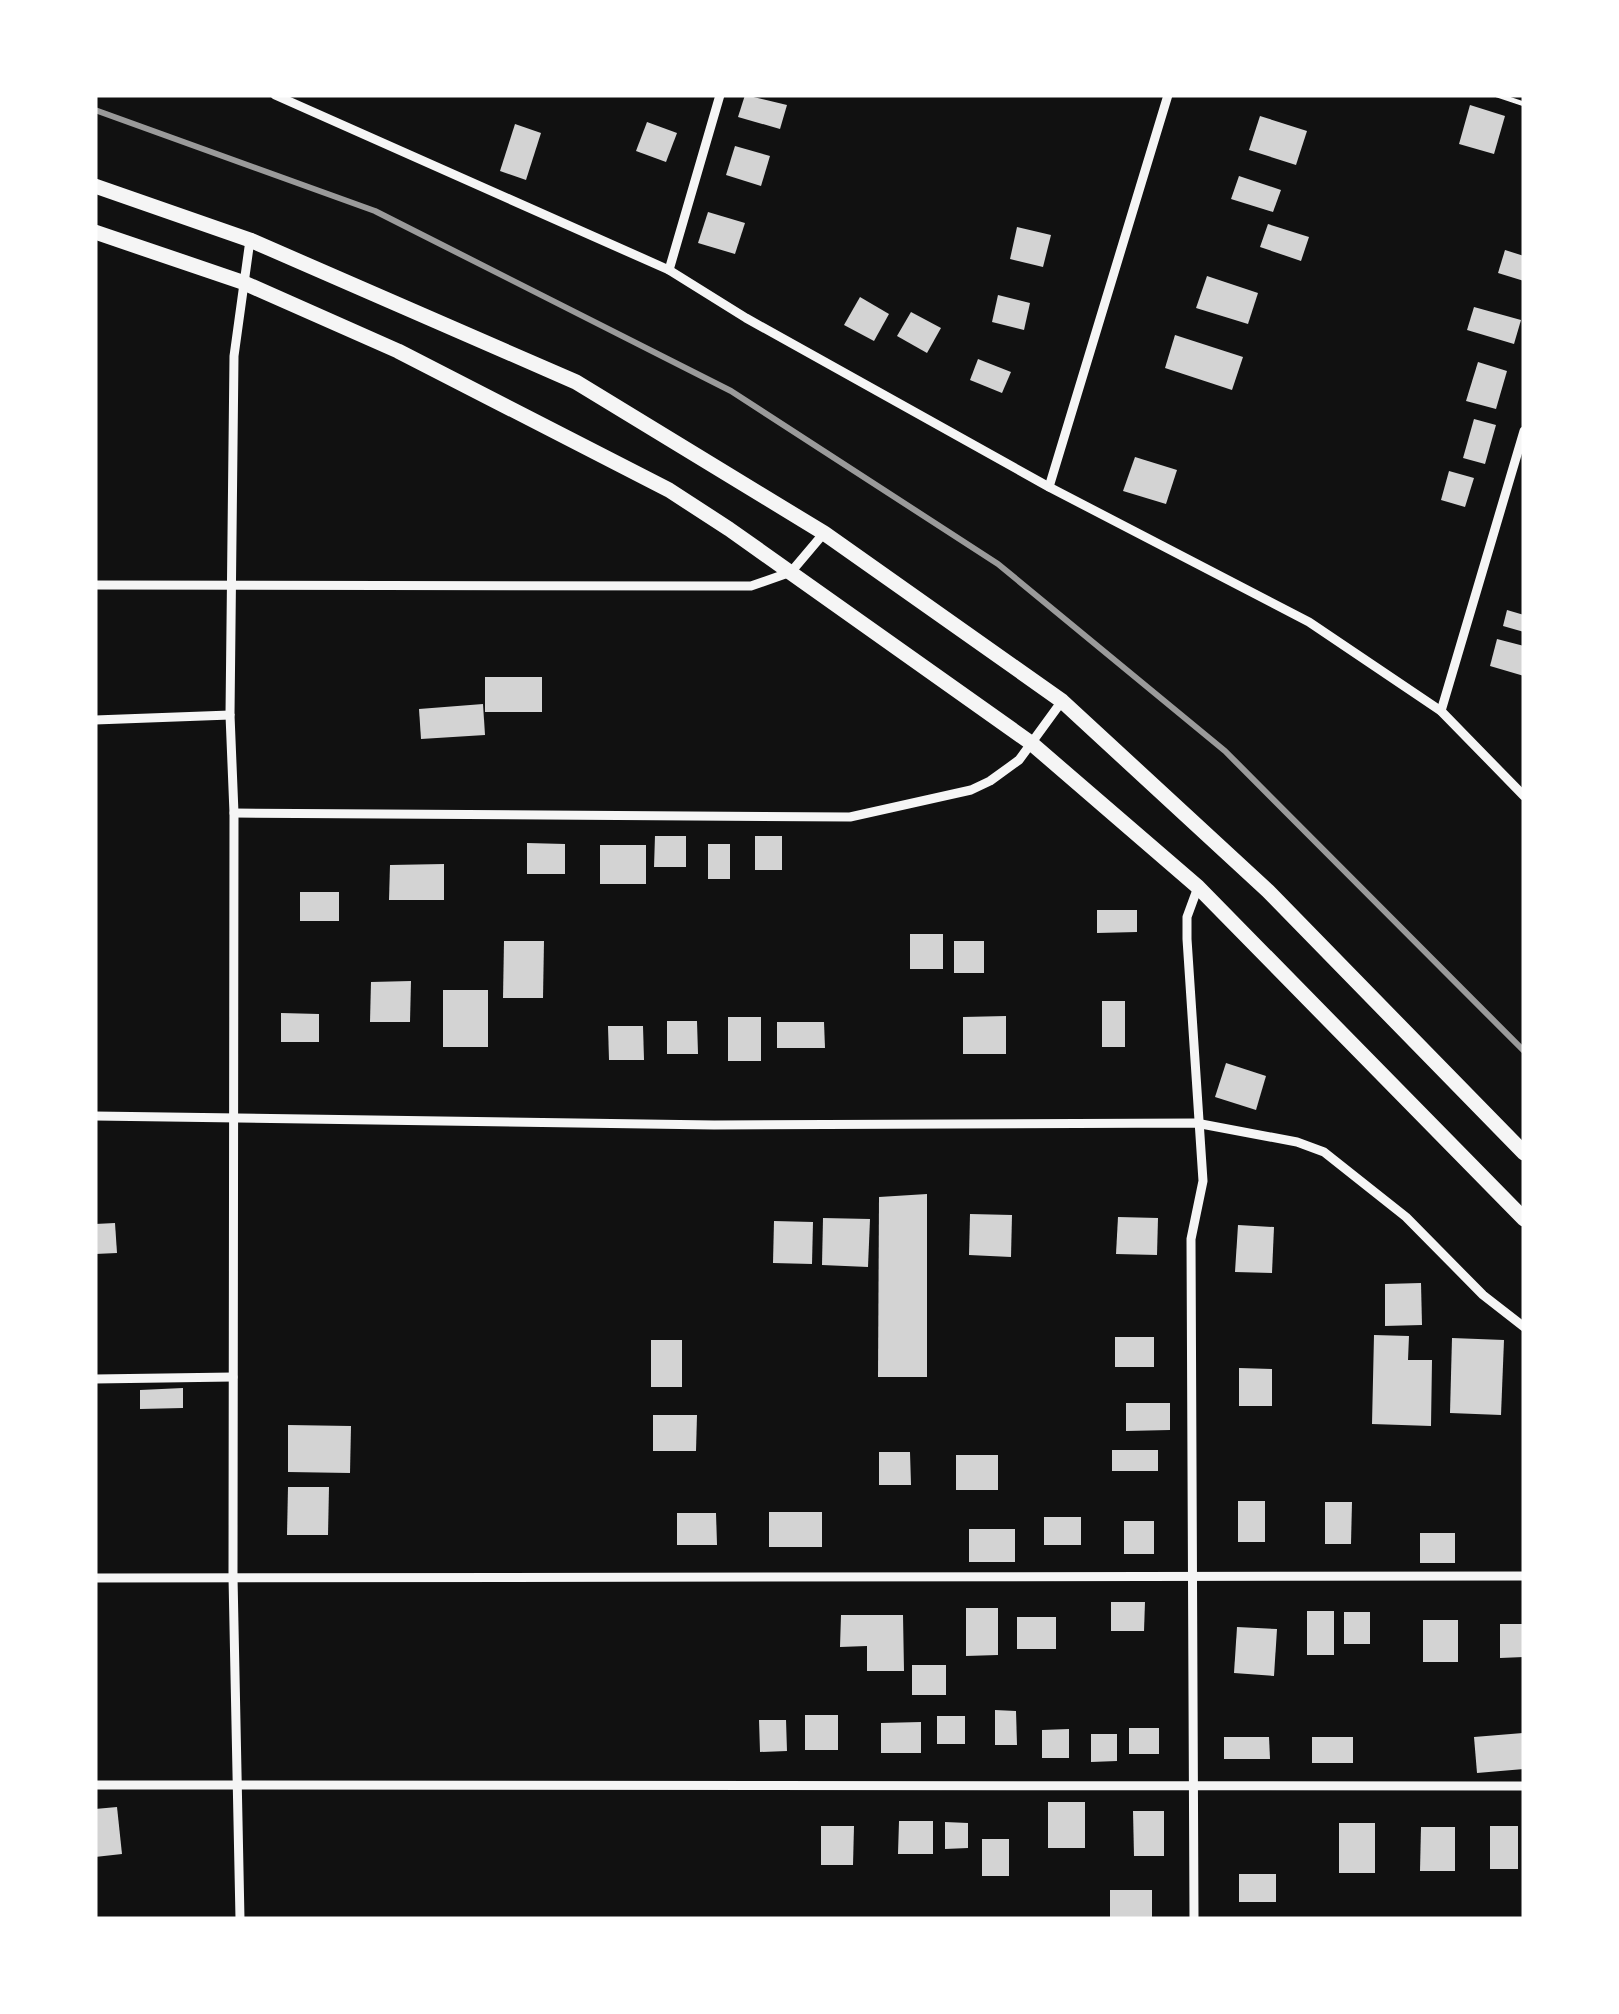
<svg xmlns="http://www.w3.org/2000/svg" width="1619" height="2014" font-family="Inter,sans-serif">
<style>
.building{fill:#d3d3d3}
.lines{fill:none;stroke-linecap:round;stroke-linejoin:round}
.service{stroke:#f5f5f5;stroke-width:5}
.minor{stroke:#f5f5f5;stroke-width:9}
.primary{stroke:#f5f5f5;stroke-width:15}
.rail{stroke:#9a9a9a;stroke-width:6}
</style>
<rect width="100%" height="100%" fill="#111"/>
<g class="building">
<path d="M 745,95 L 787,105 L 780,129 L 738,117 Z"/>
<path d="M 1470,105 L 1505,116 L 1494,154 L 1459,144 Z"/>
<path d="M 1260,116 L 1307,131 L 1296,165 L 1249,150 Z"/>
<path d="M 647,122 L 677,133 L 666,162 L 636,151 Z"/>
<path d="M 515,124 L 541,133 L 526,180 L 500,171 Z"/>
<path d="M 735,146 L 770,156 L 761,186 L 726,175 Z"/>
<path d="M 1239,176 L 1281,190 L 1273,212 L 1231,199 Z"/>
<path d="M 708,212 L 745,223 L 735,254 L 698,243 Z"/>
<path d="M 1268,224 L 1309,237 L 1301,261 L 1260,247 Z"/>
<path d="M 1017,227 L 1051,235 L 1043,267 L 1010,259 Z"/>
<path d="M 1505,250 L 1524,256 L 1524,281 L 1498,273 Z"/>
<path d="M 1207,276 L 1258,293 L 1248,324 L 1196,308 Z"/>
<path d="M 998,295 L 1030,303 L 1024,330 L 992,322 Z"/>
<path d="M 860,297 L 889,314 L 874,341 L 844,325 Z"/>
<path d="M 1474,307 L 1521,320 L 1514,344 L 1467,330 Z"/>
<path d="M 911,312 L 941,328 L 927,353 L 897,336 Z"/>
<path d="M 1175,335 L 1243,357 L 1232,390 L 1165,368 Z"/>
<path d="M 978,359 L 1011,372 L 1002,393 L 970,380 Z"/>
<path d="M 1478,362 L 1507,371 L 1496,409 L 1466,401 Z"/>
<path d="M 1474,419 L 1496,425 L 1485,464 L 1463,458 Z"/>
<path d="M 1135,457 L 1177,470 L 1166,504 L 1123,491 Z"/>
<path d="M 1449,471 L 1474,478 L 1465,507 L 1441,500 Z"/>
<path d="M 1507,610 L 1524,615 L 1524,632 L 1503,626 Z"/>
<path d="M 1497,639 L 1524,646 L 1524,676 L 1490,666 Z"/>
<rect x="485" y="677" width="57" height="35"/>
<path d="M 483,704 L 485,735 L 421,739 L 419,709 Z"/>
<path d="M 655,836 L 686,836 L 686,867 L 654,867 Z"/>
<rect x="755" y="836" width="27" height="34"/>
<path d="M 527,843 L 565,844 L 565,874 L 527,874 Z"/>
<rect x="708" y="844" width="22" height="35"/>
<rect x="600" y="845" width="46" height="39"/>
<path d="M 444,864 L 444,900 L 389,900 L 390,865 Z"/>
<rect x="300" y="892" width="39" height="29"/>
<path d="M 1097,910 L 1137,910 L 1137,932 L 1097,933 Z"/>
<rect x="910" y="934" width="33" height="35"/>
<path d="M 504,941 L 544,941 L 543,998 L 503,998 Z"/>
<rect x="954" y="941" width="30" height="32"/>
<path d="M 411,981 L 410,1022 L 370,1022 L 371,982 Z"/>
<rect x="443" y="990" width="45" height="57"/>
<rect x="1102" y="1001" width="23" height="46"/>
<path d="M 281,1013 L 319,1014 L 319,1042 L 281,1042 Z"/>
<path d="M 1006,1016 L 1006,1054 L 963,1054 L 963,1017 Z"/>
<rect x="728" y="1017" width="33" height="44"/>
<path d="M 667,1021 L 697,1021 L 698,1054 L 667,1054 Z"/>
<path d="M 777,1022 L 824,1022 L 825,1048 L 777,1048 Z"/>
<path d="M 608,1026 L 643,1026 L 644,1060 L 609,1060 Z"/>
<path d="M 1226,1063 L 1266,1076 L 1256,1110 L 1215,1097 Z"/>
<path d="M 927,1194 L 927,1377 L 878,1377 L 879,1197 Z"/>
<path d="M 970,1214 L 1012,1215 L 1011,1257 L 969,1255 Z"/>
<path d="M 1118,1217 L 1158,1218 L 1157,1255 L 1116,1254 Z"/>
<path d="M 823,1218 L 870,1219 L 868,1267 L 822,1265 Z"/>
<path d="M 774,1221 L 813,1222 L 812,1264 L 773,1263 Z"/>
<path d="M 115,1223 L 117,1253 L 95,1254 L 95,1224 Z"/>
<path d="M 1238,1225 L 1274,1227 L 1272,1273 L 1235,1272 Z"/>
<path d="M 1421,1283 L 1422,1325 L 1385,1326 L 1385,1284 Z"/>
<path d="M 1374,1335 L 1409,1336 L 1408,1360 L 1432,1360 L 1431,1426 L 1372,1424 Z"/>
<rect x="1115" y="1337" width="39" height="30"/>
<path d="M 1452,1338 L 1504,1340 L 1501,1415 L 1450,1413 Z"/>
<rect x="651" y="1340" width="31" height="47"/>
<path d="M 1239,1368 L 1272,1369 L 1272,1406 L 1239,1406 Z"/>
<path d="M 183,1388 L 183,1408 L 140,1409 L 140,1390 Z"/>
<path d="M 1126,1403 L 1170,1403 L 1170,1430 L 1126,1431 Z"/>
<path d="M 653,1415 L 697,1415 L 696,1451 L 653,1451 Z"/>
<path d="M 288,1425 L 351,1426 L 350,1473 L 288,1472 Z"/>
<rect x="1112" y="1450" width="46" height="21"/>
<path d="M 879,1452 L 910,1452 L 911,1485 L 879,1485 Z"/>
<rect x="956" y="1455" width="42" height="35"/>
<path d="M 288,1487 L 329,1487 L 328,1535 L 287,1535 Z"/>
<rect x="1238" y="1501" width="27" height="41"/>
<path d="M 1325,1502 L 1352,1502 L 1351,1544 L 1325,1544 Z"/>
<rect x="769" y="1512" width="53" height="35"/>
<path d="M 677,1513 L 716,1513 L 717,1545 L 677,1545 Z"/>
<rect x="1044" y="1517" width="37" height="28"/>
<rect x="1124" y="1521" width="30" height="33"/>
<rect x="969" y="1529" width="46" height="33"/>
<rect x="1420" y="1533" width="35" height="30"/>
<path d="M 1111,1602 L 1145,1602 L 1144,1631 L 1111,1631 Z"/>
<path d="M 966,1608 L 998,1608 L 998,1655 L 966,1656 Z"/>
<rect x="1307" y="1611" width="27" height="44"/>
<rect x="1344" y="1612" width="26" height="32"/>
<path d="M 841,1615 L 903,1615 L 904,1671 L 867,1671 L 867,1646 L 840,1647 Z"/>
<rect x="1017" y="1617" width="39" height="32"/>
<rect x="1423" y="1620" width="35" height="42"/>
<path d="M 1500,1624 L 1524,1624 L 1524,1657 L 1500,1658 Z"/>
<path d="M 1237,1627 L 1277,1629 L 1274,1676 L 1234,1673 Z"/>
<rect x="912" y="1665" width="34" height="30"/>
<path d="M 995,1710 L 1016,1711 L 1017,1745 L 995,1745 Z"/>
<rect x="805" y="1715" width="33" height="35"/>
<rect x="937" y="1716" width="28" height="28"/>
<path d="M 759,1720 L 786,1720 L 787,1751 L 760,1752 Z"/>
<path d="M 921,1722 L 921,1753 L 881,1753 L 881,1723 Z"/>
<rect x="1129" y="1728" width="30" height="26"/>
<path d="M 1069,1729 L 1069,1758 L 1042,1758 L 1042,1730 Z"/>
<path d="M 1523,1733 L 1524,1769 L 1477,1773 L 1474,1737 Z"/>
<path d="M 1091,1734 L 1117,1734 L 1117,1761 L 1091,1762 Z"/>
<path d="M 1224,1737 L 1269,1737 L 1270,1759 L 1224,1759 Z"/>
<rect x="1312" y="1737" width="41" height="26"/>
<rect x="1048" y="1802" width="37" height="46"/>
<path d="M 117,1807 L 122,1854 L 95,1857 L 95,1809 Z"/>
<path d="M 1133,1811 L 1164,1811 L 1164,1856 L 1134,1856 Z"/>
<path d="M 899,1821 L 933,1821 L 933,1854 L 898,1854 Z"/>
<path d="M 945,1822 L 968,1823 L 968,1848 L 945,1849 Z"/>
<rect x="1339" y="1823" width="36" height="50"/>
<path d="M 821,1826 L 854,1826 L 853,1865 L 821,1865 Z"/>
<rect x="1490" y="1826" width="28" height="43"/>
<path d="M 1421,1827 L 1455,1827 L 1455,1871 L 1420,1871 Z"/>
<rect x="982" y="1839" width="27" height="37"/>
<rect x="1239" y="1874" width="37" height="28"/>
<rect x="1110" y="1890" width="42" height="29"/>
</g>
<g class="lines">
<path class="service" d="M 1497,95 L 1524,104"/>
<g class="minor">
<path d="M 275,95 L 669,270 L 746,318 L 1049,487 L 1309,622 L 1441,711 L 1524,796"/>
<path d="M 669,270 L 720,95"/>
<path d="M 1049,487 L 1168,95"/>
<path d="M 95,585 L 751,586 L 791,572 L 824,533"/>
<path d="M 1441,711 L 1524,431"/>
<path d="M 95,720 L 230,715"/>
<path d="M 234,813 L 850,817 L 971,790 L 990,781 L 1019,760 L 1062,701"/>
<path d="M 95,1116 L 714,1125 L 1196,1123 L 1297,1142 L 1324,1152 L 1406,1217 L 1483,1295 L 1524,1327"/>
<path d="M 95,1379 L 233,1377"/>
<path d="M 95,1578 L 1524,1576"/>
<path d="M 95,1785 L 1524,1786"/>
<path d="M 240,1919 L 233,1577 L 234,813 L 230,715 L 234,356 L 250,240"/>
<path d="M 1194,1919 L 1191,1239 L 1203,1181 L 1187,939 L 1187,917 L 1198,887"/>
</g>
<g class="primary">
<path d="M 95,186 L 250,240 L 576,382 L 824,533 L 1062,701 L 1268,891 L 1524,1153"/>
<path d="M 95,232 L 242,282 L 398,351 L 669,490 L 729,529 L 1031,743 L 1198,887 L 1524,1219"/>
</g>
<path class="rail" d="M 95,110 L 375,211 L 731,391 L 998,564 L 1225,751 L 1524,1051"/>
</g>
<rect width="1619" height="2014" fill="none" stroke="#ffffff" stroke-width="195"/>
</svg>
